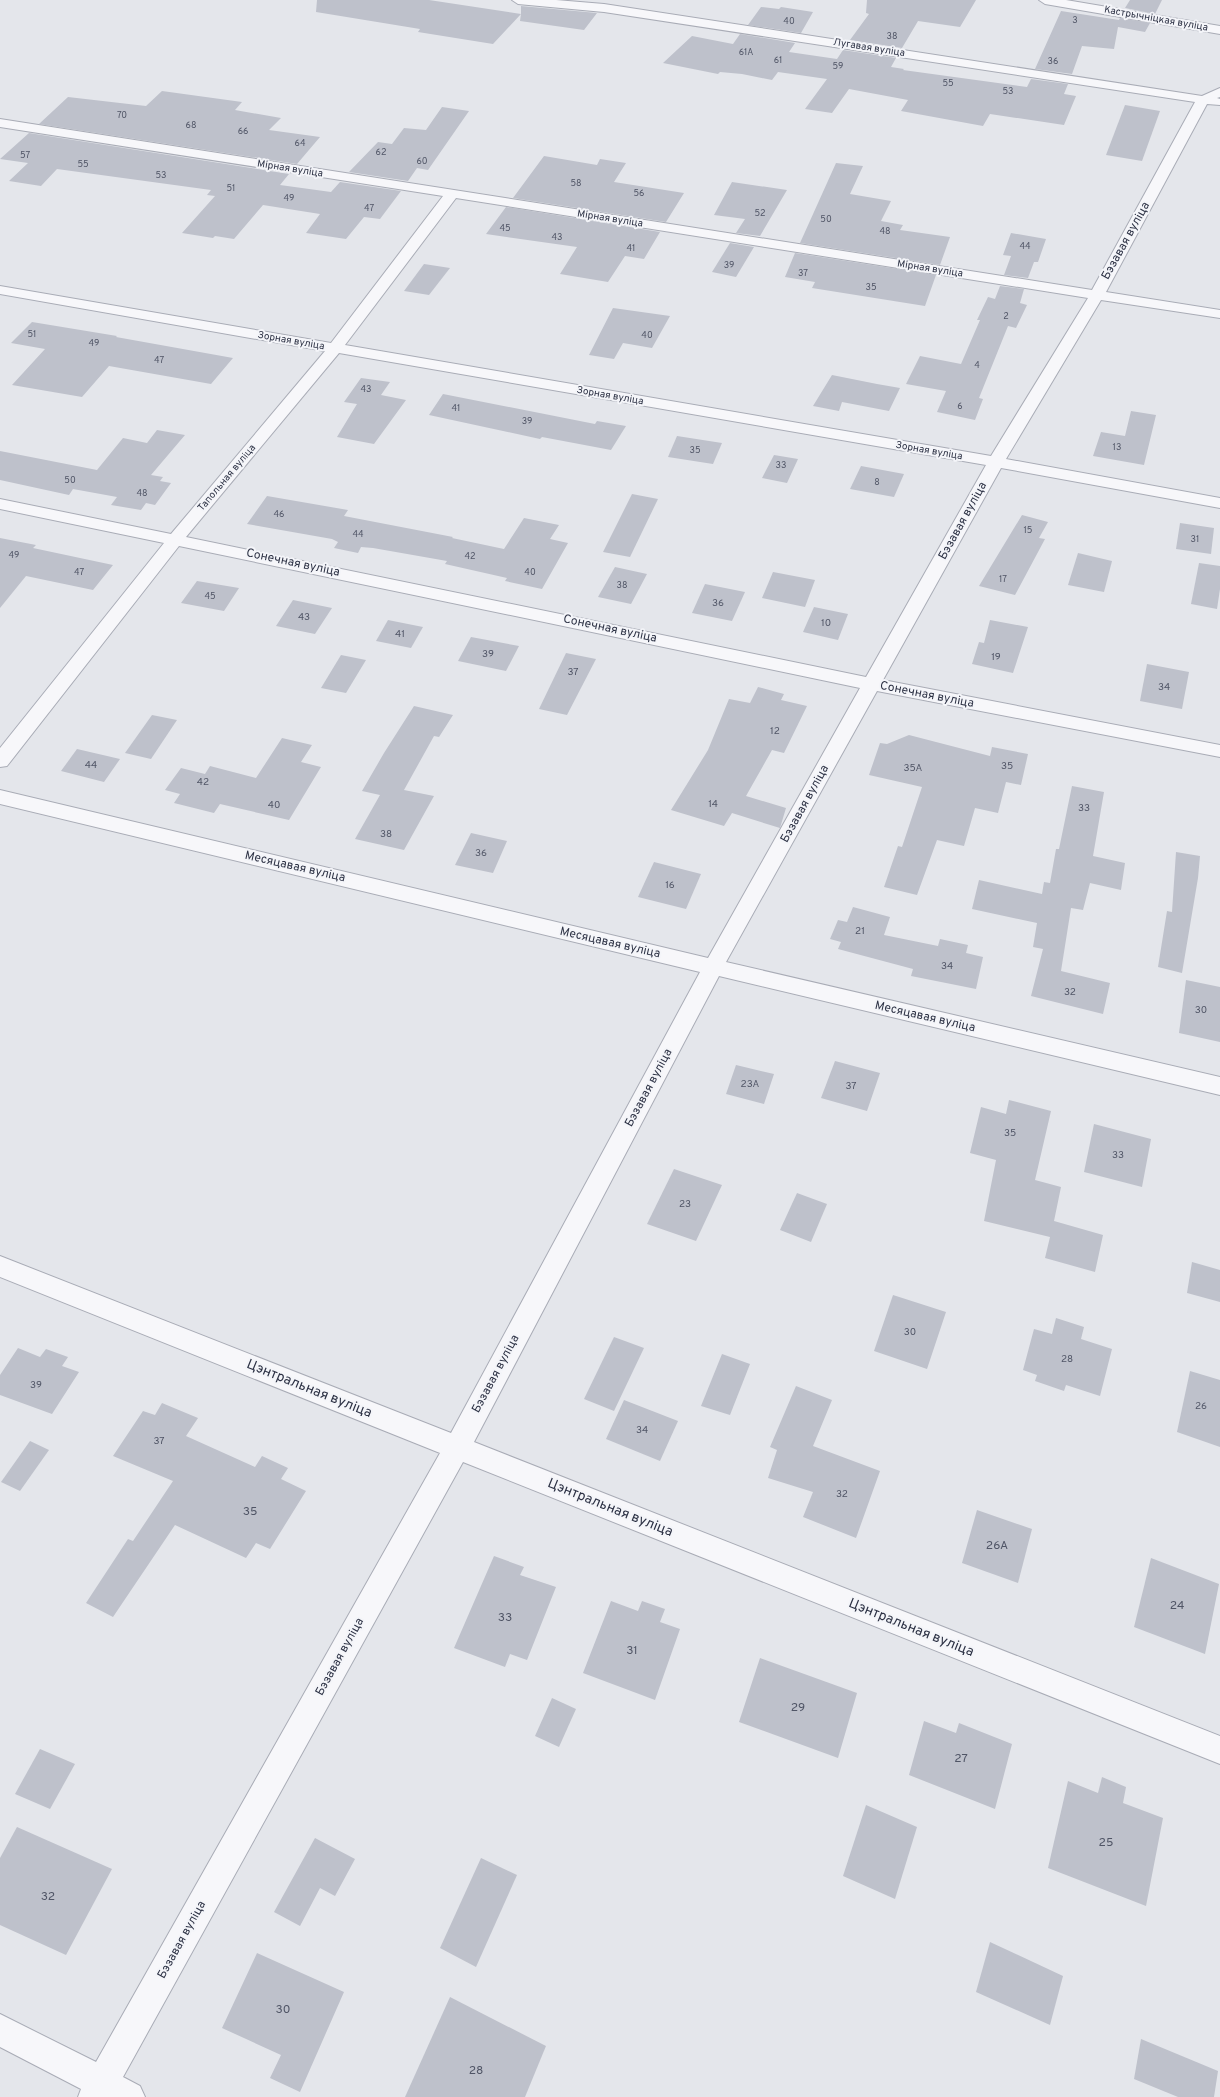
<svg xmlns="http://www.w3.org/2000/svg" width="1220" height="2097" font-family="Overpass,sans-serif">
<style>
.building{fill:#bec1cb}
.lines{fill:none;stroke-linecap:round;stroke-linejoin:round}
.street-casing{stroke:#a9acb6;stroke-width:2}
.street{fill:#f7f7fa;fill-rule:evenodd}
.labels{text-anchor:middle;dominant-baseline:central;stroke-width:4;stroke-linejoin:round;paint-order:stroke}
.far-number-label{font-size:9px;fill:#505566}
.far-street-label{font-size:10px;fill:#2c3144;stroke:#f4f5f9}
.number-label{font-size:10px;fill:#505566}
.street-label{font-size:12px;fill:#2c3144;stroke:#f4f5f9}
.near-number-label{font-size:12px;fill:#505566}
.near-street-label{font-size:14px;fill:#2c3144;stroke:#f4f5f9}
</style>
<rect width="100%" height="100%" fill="#e4e6eb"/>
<g class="building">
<path d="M 317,0 L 429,0 L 521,14 L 521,6 L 597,13 L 584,30 L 520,21 L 521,14 L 493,44 L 418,32 L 420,29 L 316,12 Z"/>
<path d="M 867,0 L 976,0 L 960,27 L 918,21 L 902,48 L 850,40 L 869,14 L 866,13 Z"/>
<path d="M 1130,0 L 1162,0 L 1155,14 L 1125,8 Z"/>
<path d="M 761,7 L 779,9 L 781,7 L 813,12 L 801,33 L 748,25 Z"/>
<path d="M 1061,11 L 1119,20 L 1120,18 L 1150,23 L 1145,32 L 1118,27 L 1114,49 L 1082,46 L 1072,74 L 1035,69 Z"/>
<path d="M 740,34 L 795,43 L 789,52 L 837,59 L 843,50 L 896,58 L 891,67 L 904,69 L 903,70 L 1027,87 L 1031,79 L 1068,84 L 1064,94 L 1076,96 L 1064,125 L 990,114 L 983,126 L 901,111 L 908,100 L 849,89 L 832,113 L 805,109 L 827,79 L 778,72 L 772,80 L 742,74 L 720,72 L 718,74 L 663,63 L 692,36 L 733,44 Z"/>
<path d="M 162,91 L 242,102 L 235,110 L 281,118 L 269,130 L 320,137 L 297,164 L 39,124 L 68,97 L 146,106 Z"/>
<path d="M 1125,105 L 1160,111 L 1142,161 L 1106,155 Z"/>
<path d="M 442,107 L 469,111 L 428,170 L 417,168 L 408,181 L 349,172 L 378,142 L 392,144 L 404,128 L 426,130 Z"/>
<path d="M 29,133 L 289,174 L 280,185 L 331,192 L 340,182 L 401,191 L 380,219 L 364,217 L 346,239 L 306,233 L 320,214 L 263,205 L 234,239 L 215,236 L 213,238 L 182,233 L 215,196 L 207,195 L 211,190 L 57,169 L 41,186 L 9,181 L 28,163 L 0,159 Z"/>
<path d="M 544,156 L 597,165 L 600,159 L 626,163 L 614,182 L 684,193 L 666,222 L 513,198 Z"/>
<path d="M 836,163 L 863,166 L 850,194 L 891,201 L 881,221 L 903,225 L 900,230 L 950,237 L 940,265 L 800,243 Z"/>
<path d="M 732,182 L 787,190 L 760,236 L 736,233 L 745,219 L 714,215 Z"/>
<path d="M 506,207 L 660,232 L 644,259 L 625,256 L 608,282 L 560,274 L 577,247 L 486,234 Z"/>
<path d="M 1011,233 L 1046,239 L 1038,262 L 1034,262 L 1028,278 L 1004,275 L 1011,256 L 1003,255 Z"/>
<path d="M 730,243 L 754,247 L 736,277 L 712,272 Z"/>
<path d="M 795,253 L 936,275 L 925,306 L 812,288 L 815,282 L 785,277 Z"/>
<path d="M 424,264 L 450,268 L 429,295 L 404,291 Z"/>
<path d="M 1000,286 L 1024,289 L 1020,303 L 1027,305 L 1016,328 L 1008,326 L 979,398 L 983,399 L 975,420 L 937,412 L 946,391 L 906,384 L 920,356 L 961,364 L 980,320 L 977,320 L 988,297 L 995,299 Z"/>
<path d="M 613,308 L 670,316 L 652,348 L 623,343 L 614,359 L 589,355 Z"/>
<path d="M 32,322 L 117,336 L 116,337 L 233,358 L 211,384 L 109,366 L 82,397 L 12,385 L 45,349 L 11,343 Z"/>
<path d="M 832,375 L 877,384 L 900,388 L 889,411 L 842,402 L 839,411 L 813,406 Z"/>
<path d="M 361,378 L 390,382 L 381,395 L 406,400 L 374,444 L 337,437 L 357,404 L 344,402 Z"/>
<path d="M 443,394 L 595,424 L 597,421 L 626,426 L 611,450 L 542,437 L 540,439 L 429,415 Z"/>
<path d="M 1131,411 L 1156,415 L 1144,465 L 1093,456 L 1101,432 L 1125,436 Z"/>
<path d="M 157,430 L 185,435 L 151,475 L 163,477 L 160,481 L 171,483 L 155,505 L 146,503 L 141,510 L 111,505 L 117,497 L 73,489 L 69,495 L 0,480 L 0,451 L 97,470 L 123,438 L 147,443 Z"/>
<path d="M 677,436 L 722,443 L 713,464 L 668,457 Z"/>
<path d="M 774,455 L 798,459 L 787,483 L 762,478 Z"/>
<path d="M 861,466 L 904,474 L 894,497 L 850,489 Z"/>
<path d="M 632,494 L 658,499 L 630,557 L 603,552 Z"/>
<path d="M 267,496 L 348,510 L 344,516 L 453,537 L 452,538 L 504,549 L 524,518 L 559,525 L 550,539 L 568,543 L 542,589 L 505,581 L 507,578 L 445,564 L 447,561 L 373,548 L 361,547 L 358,553 L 334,548 L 338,542 L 332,539 L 247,524 Z"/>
<path d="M 1022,515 L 1048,522 L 1039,538 L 1045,539 L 1015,595 L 979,586 Z"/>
<path d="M 1180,523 L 1214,528 L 1211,554 L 1176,549 Z"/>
<path d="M 0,538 L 36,545 L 33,548 L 113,565 L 93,590 L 26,576 L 0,608 Z"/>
<path d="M 1078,553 L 1112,561 L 1104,592 L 1068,585 Z"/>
<path d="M 1199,563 L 1220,566 L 1220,589 L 1217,609 L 1191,604 Z"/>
<path d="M 615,567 L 647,574 L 631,604 L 598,597 Z"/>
<path d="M 773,572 L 815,580 L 805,607 L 762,598 Z"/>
<path d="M 197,581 L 239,588 L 224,611 L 181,603 Z"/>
<path d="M 705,584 L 745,592 L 732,621 L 692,613 Z"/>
<path d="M 293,600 L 332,608 L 315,634 L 276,626 Z"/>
<path d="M 814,607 L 848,614 L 838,640 L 803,632 Z"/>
<path d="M 388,620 L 423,627 L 411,648 L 376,641 Z"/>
<path d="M 990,620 L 1028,627 L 1013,673 L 972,664 L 979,642 L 984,643 Z"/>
<path d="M 471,637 L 519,646 L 506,671 L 458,661 Z"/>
<path d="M 566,653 L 596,659 L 567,715 L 539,709 Z"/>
<path d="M 341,655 L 366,660 L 346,693 L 321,688 Z"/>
<path d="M 1147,664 L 1189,672 L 1182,709 L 1140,701 Z"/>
<path d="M 758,687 L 784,694 L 781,700 L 807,706 L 784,753 L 772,750 L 746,796 L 786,808 L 780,828 L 732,813 L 724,826 L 671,810 L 708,750 L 729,699 L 750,703 Z"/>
<path d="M 414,706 L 453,715 L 439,737 L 434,736 L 404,790 L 434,796 L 404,850 L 355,839 L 380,795 L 362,791 L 384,753 Z"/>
<path d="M 152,715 L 177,720 L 151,759 L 125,753 Z"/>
<path d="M 909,735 L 990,756 L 992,747 L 1028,754 L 1021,785 L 1006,782 L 998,813 L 975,808 L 964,846 L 937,840 L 917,895 L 884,887 L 898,846 L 902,847 L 922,787 L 869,775 L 880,743 L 887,744 Z"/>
<path d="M 282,738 L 312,745 L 301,762 L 321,767 L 289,820 L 220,804 L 214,813 L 174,803 L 180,794 L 165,790 L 181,768 L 205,774 L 210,766 L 256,778 Z"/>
<path d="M 77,749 L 120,759 L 104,782 L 61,771 Z"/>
<path d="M 1072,786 L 1104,792 L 1093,856 L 1125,863 L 1121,890 L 1090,883 L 1083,910 L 1071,908 L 1061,971 L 1110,983 L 1103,1014 L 1031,996 L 1043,949 L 1033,947 L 1037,923 L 972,909 L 979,880 L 1042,894 L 1044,882 L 1050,883 L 1056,849 L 1059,849 Z"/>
<path d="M 471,833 L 507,841 L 493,873 L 455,865 Z"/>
<path d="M 1176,852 L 1200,856 L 1198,878 L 1182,973 L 1158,967 L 1167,911 L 1172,912 Z"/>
<path d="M 654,862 L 701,874 L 686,909 L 638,897 Z"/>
<path d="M 853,907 L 890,917 L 884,935 L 938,946 L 940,939 L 968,945 L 966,953 L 983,957 L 976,989 L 911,976 L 913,969 L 838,949 L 841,942 L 830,939 L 838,920 L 847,922 Z"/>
<path d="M 1186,980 L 1220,987 L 1220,1042 L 1179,1033 Z"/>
<path d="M 835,1061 L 880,1073 L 867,1111 L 821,1098 Z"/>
<path d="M 736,1065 L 774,1074 L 764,1104 L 726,1094 Z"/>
<path d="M 1009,1100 L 1051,1111 L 1035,1180 L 1061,1187 L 1054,1221 L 1103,1235 L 1095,1272 L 1045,1258 L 1050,1237 L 984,1221 L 996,1160 L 970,1153 L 981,1107 L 1006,1114 Z"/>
<path d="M 1094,1124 L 1151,1139 L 1142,1187 L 1084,1172 Z"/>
<path d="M 674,1169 L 722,1185 L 696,1241 L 647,1224 Z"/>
<path d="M 797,1193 L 827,1204 L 811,1242 L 780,1230 Z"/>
<path d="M 1192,1262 L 1220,1270 L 1220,1302 L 1187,1293 Z"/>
<path d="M 893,1295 L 946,1312 L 927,1369 L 874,1351 Z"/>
<path d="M 1056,1318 L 1084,1327 L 1081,1339 L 1112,1349 L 1100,1396 L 1066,1385 L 1064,1391 L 1035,1381 L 1037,1375 L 1023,1370 L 1034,1329 L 1052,1334 Z"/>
<path d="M 614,1337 L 644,1348 L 614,1411 L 584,1399 Z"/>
<path d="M 18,1348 L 40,1357 L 46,1349 L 68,1357 L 62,1366 L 79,1372 L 52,1414 L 0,1395 L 0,1375 Z"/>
<path d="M 722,1354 L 750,1364 L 730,1415 L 701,1406 Z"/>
<path d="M 1190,1371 L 1220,1380 L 1220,1447 L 1177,1432 Z"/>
<path d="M 796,1386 L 832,1400 L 813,1446 L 880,1471 L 856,1538 L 803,1517 L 813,1492 L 768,1478 L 777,1450 L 770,1447 Z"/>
<path d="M 624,1400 L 678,1421 L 660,1461 L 606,1439 Z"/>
<path d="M 162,1403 L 198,1418 L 186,1436 L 255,1467 L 262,1456 L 288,1468 L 281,1479 L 306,1491 L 270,1549 L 256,1543 L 246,1558 L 175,1525 L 113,1617 L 86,1603 L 128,1539 L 133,1541 L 173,1481 L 113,1456 L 143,1411 L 155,1415 Z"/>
<path d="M 30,1441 L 49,1450 L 20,1491 L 1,1482 Z"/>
<path d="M 977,1510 L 1032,1529 L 1018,1583 L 962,1563 Z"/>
<path d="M 494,1556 L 524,1567 L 520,1575 L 556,1587 L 527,1660 L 510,1654 L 505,1667 L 454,1648 Z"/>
<path d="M 1151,1558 L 1219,1584 L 1205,1654 L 1134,1627 Z"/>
<path d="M 611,1601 L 638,1611 L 642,1601 L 665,1609 L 660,1622 L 680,1629 L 655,1700 L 583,1673 Z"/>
<path d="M 760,1658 L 857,1693 L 838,1758 L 739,1722 Z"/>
<path d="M 552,1698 L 576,1709 L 559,1747 L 535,1736 Z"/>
<path d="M 924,1721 L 956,1733 L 959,1723 L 1012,1744 L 995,1809 L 909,1775 Z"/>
<path d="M 40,1749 L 75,1764 L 50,1809 L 15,1794 Z"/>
<path d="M 1102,1777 L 1126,1787 L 1123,1803 L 1163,1818 L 1146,1906 L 1048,1868 L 1068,1781 L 1098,1793 Z"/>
<path d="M 866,1805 L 917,1827 L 895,1899 L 843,1876 Z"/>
<path d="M 17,1827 L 112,1869 L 66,1955 L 0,1925 L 0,1858 Z"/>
<path d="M 315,1838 L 355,1859 L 335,1896 L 320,1888 L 300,1926 L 274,1912 Z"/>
<path d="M 481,1858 L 517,1875 L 476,1967 L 440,1948 Z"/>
<path d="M 990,1942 L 1063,1976 L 1050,2025 L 976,1992 Z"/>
<path d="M 257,1953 L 344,1992 L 300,2092 L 270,2078 L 281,2055 L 222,2028 Z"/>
<path d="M 450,1997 L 546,2046 L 525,2097 L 405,2097 Z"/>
<path d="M 1141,2039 L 1218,2071 L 1214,2097 L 1178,2097 L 1134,2079 Z"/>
</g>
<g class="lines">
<defs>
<g id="street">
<path d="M 512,0 L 556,0 L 604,4 L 1202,96 L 1220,88 L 1220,97 L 1217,98 L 1220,99 L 1220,105 L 1207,104 L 1106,292 L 1220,310 L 1220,318 L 1101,300 L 1006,459 L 1220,498 L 1220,508 L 1001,468 L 883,680 L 1220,745 L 1220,757 L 877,691 L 726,962 L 1220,1077 L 1220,1095 L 719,976 L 474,1442 L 1220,1736 L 1220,1764 L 463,1462 L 123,2077 L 140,2086 L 145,2097 L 78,2097 L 81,2089 L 0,2047 L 0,2014 L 96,2062 L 440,1453 L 0,1277 L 0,1256 L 451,1433 L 700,972 L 0,804 L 0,790 L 708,958 L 860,688 L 179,546 L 7,766 L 0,767 L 0,748 L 164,543 L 0,509 L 0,499 L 171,534 L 325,351 L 0,294 L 0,286 L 331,343 L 443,196 L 0,127 L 0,119 L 1092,290 L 1195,102 L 604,12 L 518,4 ZM 456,198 L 1088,298 L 991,456 L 345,345 ZM 339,353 L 986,465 L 866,677 L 186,537 Z"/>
<path d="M 1039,0 L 1066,0 L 1220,26 L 1220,34 L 1045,4 Z"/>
</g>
</defs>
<use href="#street" class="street-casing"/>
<use href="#street" class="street"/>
</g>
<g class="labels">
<g class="far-number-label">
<text x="1075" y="20">3</text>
<text x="789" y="21">40</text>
<text x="892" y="36">38</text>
<text x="746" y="52">61А</text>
<text x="778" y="60">61</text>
<text x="1053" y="61">36</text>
<text x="838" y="66">59</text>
<text x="948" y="83">55</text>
<text x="1008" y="91">53</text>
<text x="122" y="115">70</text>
<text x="191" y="125">68</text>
<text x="243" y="131">66</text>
<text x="300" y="143">64</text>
<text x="381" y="152">62</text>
<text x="25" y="155">57</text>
<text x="422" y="161">60</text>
<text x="83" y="164">55</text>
<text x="161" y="175">53</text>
<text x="576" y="183">58</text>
<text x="231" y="188">51</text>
<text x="639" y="193">56</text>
<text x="289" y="198">49</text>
<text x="369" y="208">47</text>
<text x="760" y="213">52</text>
<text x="826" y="219">50</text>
<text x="505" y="228">45</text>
<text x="885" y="231">48</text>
<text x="557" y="237">43</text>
<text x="1025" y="246">44</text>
<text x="631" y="248">41</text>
<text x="729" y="265">39</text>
<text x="803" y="273">37</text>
<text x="871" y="287">35</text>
<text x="1006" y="316">2</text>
<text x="32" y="334">51</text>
<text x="647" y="335">40</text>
<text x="94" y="343">49</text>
<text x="159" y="360">47</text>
<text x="977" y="365">4</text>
<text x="366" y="389">43</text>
<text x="960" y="406">6</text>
<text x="456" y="408">41</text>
<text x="527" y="421">39</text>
<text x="1117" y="447">13</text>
<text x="695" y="450">35</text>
<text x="781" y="465">33</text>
<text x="70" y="480">50</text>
<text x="877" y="482">8</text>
<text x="142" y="493">48</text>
<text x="279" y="514">46</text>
<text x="1028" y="530">15</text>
<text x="358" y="534">44</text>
<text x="1195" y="539">31</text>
<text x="14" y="555">49</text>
<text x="470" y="556">42</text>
<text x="79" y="572">47</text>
<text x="530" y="572">40</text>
<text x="1003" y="579">17</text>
<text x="622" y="585">38</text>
<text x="210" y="596">45</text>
</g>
<g class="far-street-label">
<text transform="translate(1156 19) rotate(10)">Кастрычніцкая вуліца</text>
<text transform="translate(869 48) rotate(9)">Лугавая вуліца</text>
<text transform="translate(290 169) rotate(9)">Мірная вуліца</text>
<text transform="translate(610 219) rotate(9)">Мірная вуліца</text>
<text transform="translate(930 269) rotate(9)">Мірная вуліца</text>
<text transform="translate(291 341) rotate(10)">Зорная вуліца</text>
<text transform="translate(610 396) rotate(10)">Зорная вуліца</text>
<text transform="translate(929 451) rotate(10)">Зорная вуліца</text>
<text transform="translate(227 478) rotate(-50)">Тапольная вуліца</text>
</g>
<g class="number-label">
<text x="718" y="603">36</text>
<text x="304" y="617">43</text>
<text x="826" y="623">10</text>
<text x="400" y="634">41</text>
<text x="488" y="654">39</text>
<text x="996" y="657">19</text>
<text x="573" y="672">37</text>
<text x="1164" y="687">34</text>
<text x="775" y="731">12</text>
<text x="91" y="765">44</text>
<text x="1007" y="766">35</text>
<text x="913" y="768">35А</text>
<text x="203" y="782">42</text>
<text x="713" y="804">14</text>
<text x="274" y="805">40</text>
<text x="1084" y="808">33</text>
<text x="386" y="834">38</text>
<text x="481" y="853">36</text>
<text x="670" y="885">16</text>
<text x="860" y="931">21</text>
<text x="947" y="966">34</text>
<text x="1070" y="992">32</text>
<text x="1201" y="1010">30</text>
<text x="750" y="1084">23А</text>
<text x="851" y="1086">37</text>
<text x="1010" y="1133">35</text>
<text x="1118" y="1155">33</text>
<text x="685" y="1204">23</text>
<text x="910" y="1332">30</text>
<text x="1067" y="1359">28</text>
<text x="36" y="1385">39</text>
<text x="1201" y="1406">26</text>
<text x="642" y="1430">34</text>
<text x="159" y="1441">37</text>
<text x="842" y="1494">32</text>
</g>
<g class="street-label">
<text transform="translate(1126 241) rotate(-61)">Бэзавая вуліца</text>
<text transform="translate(963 521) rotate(-61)">Бэзавая вуліца</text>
<text transform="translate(293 563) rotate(12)">Сонечная вуліца</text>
<text transform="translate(610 629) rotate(12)">Сонечная вуліца</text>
<text transform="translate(927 695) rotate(11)">Сонечная вуліца</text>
<text transform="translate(805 804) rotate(-61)">Бэзавая вуліца</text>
<text transform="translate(295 867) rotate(13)">Месяцавая вуліца</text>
<text transform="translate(610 943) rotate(13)">Месяцавая вуліца</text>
<text transform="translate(925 1017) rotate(13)">Месяцавая вуліца</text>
<text transform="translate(649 1088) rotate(-62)">Бэзавая вуліца</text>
<text transform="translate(496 1374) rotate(-62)">Бэзавая вуліца</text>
<text transform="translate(340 1657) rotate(-61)">Бэзавая вуліца</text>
<text transform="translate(182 1940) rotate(-61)">Бэзавая вуліца</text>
</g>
<g class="near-number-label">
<text x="250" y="1512">35</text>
<text x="997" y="1546">26А</text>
<text x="1177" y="1606">24</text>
<text x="505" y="1618">33</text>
<text x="632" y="1651">31</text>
<text x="798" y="1708">29</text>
<text x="961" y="1759">27</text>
<text x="1106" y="1843">25</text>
<text x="48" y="1897">32</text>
<text x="283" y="2010">30</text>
<text x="476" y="2071">28</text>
</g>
<g class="near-street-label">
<text transform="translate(309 1389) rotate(22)">Цэнтральная вуліца</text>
<text transform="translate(610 1508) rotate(22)">Цэнтральная вуліца</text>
<text transform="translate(911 1628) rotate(22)">Цэнтральная вуліца</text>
</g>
</g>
</svg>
